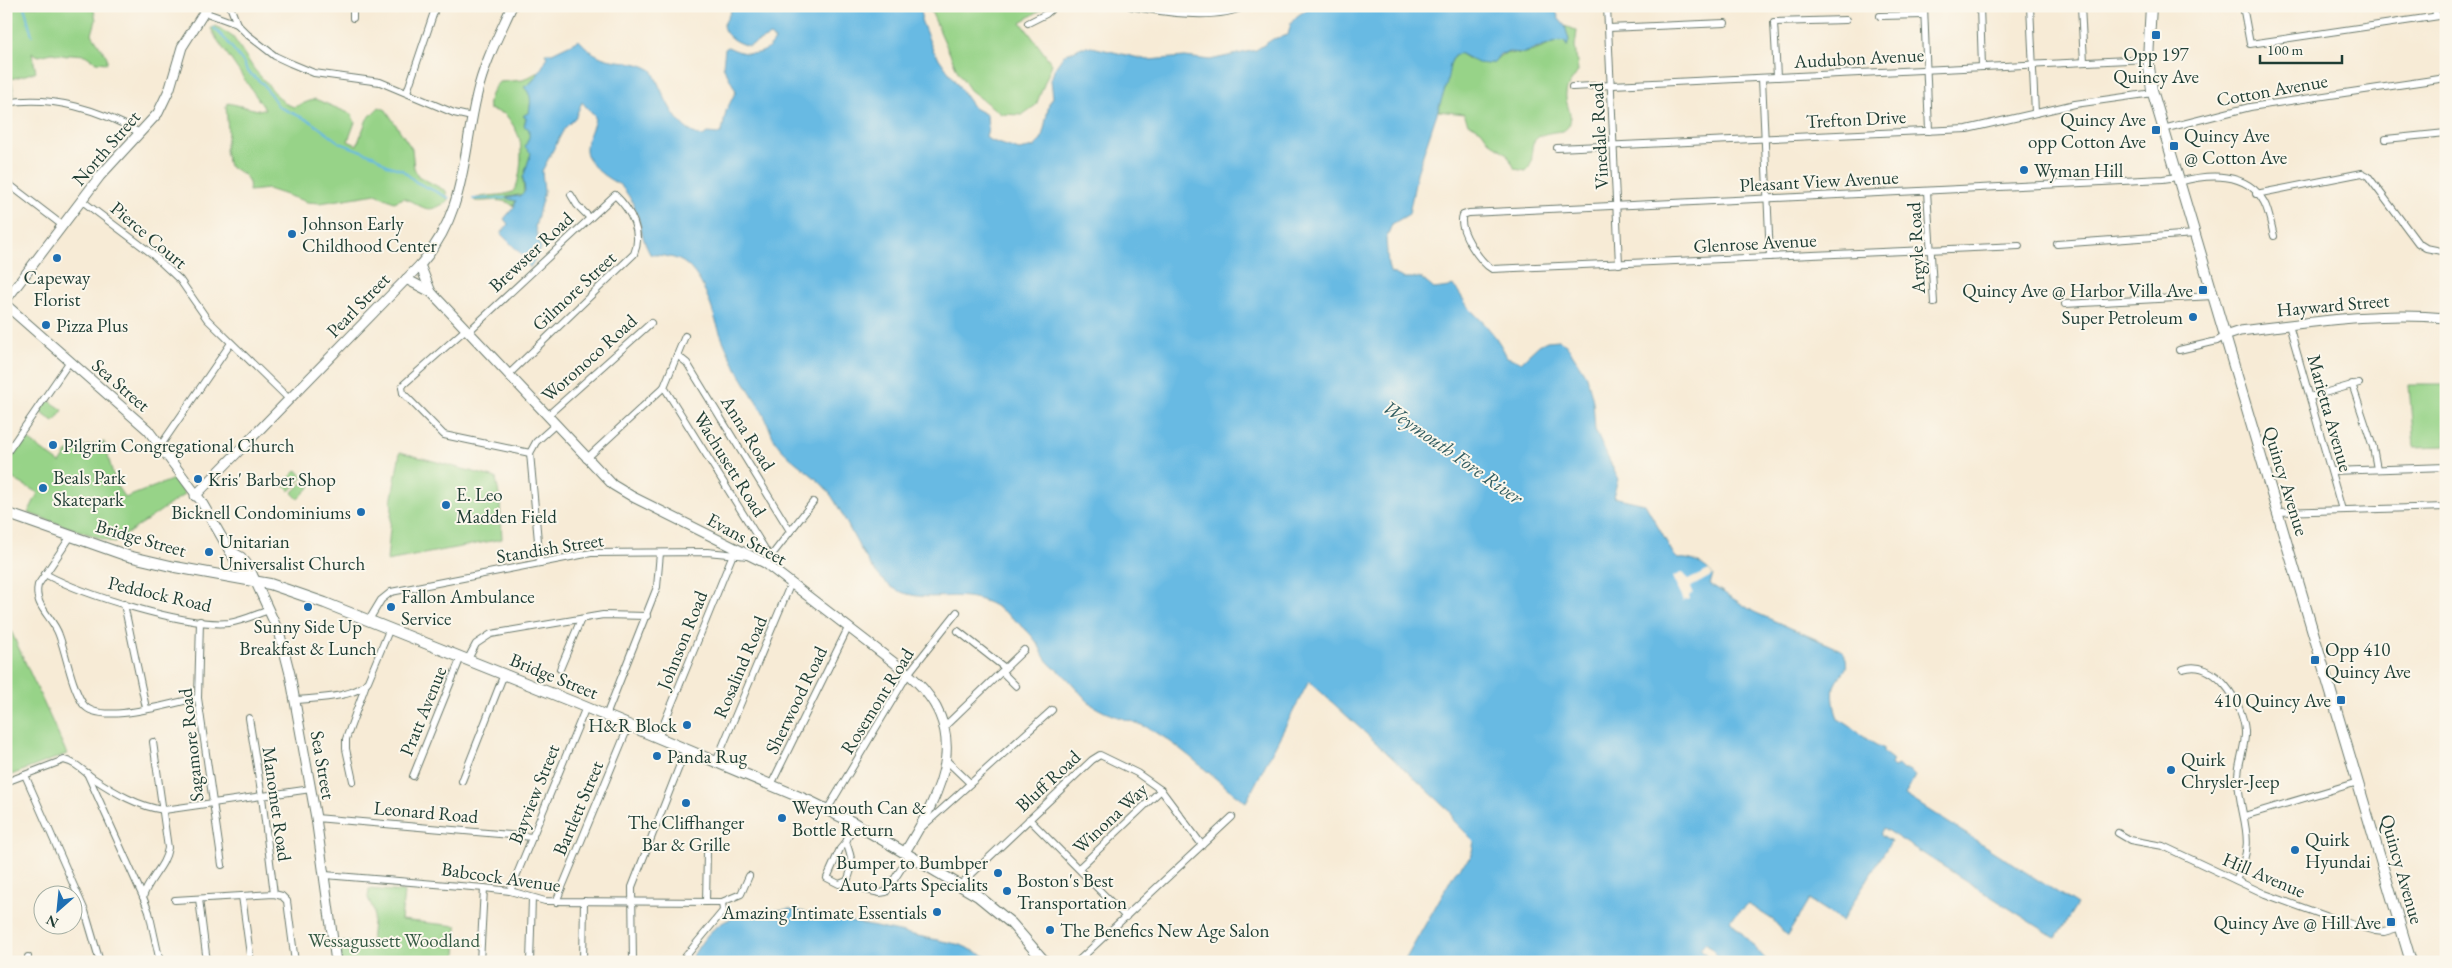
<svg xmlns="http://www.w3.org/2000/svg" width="2452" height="968" font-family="'EB Garamond',serif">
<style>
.green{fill:#97d388;stroke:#5b885e}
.water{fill:#67bae3;stroke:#437c8c}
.pier{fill:#f7ebd6}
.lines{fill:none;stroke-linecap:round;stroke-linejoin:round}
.stream{stroke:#67bae3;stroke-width:2}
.street-casing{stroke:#6b7a6d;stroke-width:8}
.secondary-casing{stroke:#6b7a6d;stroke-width:11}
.primary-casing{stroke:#6b7a6d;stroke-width:12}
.street{stroke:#fff;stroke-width:6}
.secondary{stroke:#fff;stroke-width:9}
.primary{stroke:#fff;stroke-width:10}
.poi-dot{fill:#1f6fb2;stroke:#fbf7ec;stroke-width:2}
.labels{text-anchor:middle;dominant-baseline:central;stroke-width:4;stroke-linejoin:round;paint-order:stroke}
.poi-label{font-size:19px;fill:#1f3d34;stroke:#fbf7ec;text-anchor:start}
.street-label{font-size:19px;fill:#1f3d34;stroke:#fbf7ec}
.park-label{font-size:19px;fill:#375b45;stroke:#fbf7ec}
.water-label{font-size:20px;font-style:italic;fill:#315c60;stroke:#fbf7ec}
</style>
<rect width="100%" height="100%" fill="#fbf7ec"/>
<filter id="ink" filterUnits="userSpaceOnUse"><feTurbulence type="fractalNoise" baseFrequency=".02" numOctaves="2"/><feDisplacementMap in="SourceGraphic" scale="10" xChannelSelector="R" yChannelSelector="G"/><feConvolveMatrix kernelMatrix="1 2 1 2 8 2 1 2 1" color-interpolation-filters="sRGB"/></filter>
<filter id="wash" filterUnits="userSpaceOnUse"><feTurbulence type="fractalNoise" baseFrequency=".0096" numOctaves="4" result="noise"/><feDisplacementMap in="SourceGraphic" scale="20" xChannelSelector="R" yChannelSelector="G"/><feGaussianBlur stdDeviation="1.12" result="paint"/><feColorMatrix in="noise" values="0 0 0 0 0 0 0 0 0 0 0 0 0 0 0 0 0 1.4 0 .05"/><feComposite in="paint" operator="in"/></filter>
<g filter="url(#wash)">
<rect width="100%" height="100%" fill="#f7ebd6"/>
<g class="green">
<path d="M 6,6 L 93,6 L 96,20 L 92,34 L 107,57 L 107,63 L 96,62 L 85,55 L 72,54 L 67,56 L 52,53 L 39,56 L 32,53 L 36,72 L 11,79 L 14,95 L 6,96 Z"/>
<path d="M 939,6 L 1043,6 L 1041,10 L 1021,22 L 1052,64 L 1036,105 L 1022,115 L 1001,114 L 970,90 L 958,72 L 930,9 Z"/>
<path d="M 216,26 L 233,37 L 254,69 L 284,103 L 294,107 L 315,99 L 351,114 L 355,122 L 348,141 L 357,145 L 367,119 L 379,107 L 386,110 L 412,149 L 414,168 L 418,176 L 446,191 L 448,201 C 426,215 427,208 404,198 L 394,202 L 376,194 L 320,203 L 307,202 L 268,189 L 249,191 C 252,176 240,173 229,166 L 225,151 L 228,132 L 226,106 L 228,103 L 258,110 L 265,109 L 216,38 L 211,28 Z"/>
<path d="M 1565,26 L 1577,31 L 1575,46 L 1578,71 C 1574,79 1567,84 1566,93 C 1564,106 1579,121 1563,131 C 1514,135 1542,156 1526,171 L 1515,169 L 1507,154 L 1489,141 L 1481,130 L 1468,123 L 1464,114 L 1438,111 L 1450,64 L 1454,56 L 1459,53 L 1470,60 L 1494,62 C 1504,49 1510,55 1524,53 C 1535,52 1548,45 1559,41 L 1565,42 L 1567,46 L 1569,40 Z"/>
<path d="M 540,71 L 529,85 L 531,101 L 529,112 L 523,116 L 526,118 L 524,126 L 529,128 L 531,153 L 523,178 L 524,194 L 507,197 L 516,201 L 513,206 C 505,197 486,202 475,201 L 474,199 C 486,194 501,197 512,192 C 521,187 523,146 519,137 C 516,129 511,121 505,114 L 489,109 C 487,100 493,88 499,82 L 523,80 Z"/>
<path d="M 2409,385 L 2446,385 L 2446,446 L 2414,447 Z"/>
<path d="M 48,400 L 63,410 L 54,422 L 40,412 Z"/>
<path d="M 24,437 L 60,463 L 68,451 L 104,442 L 116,485 L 125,498 L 174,479 L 185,494 L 114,543 L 28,513 L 38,493 L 6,475 L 6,463 Z"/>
<path d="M 400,452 L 496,478 L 500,501 L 502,539 L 387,561 L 392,506 L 391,503 Z"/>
<path d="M 297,470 L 303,477 L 290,491 L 283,484 Z"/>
<path d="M 306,479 L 312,485 L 298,499 L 292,493 Z"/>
<path d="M 6,620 L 67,754 L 6,777 Z"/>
<path d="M 369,889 L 404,892 L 401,920 L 457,926 L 456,962 L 341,962 L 339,942 L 371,943 L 374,911 L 368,898 Z"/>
</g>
<g class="water">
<path d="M 730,6 L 922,6 L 921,20 L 933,50 L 974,108 L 987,115 L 988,129 L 986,136 L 989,140 L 1019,150 L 1034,147 L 1041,140 L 1044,129 L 1049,104 L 1053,97 L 1051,80 L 1055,68 L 1064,55 L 1082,47 L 1092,47 L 1148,60 L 1185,57 L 1210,60 L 1256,50 L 1273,39 L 1288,35 L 1291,23 L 1297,16 L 1312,6 L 1554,6 L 1559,19 L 1565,26 L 1569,40 L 1567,47 L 1565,42 L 1559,41 L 1524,53 L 1509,52 L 1500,54 L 1494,62 L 1487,64 L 1478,63 L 1459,53 L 1454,56 L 1450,64 L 1447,83 L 1417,173 L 1409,214 L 1392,224 L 1386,239 L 1388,265 L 1390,272 L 1403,278 L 1421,278 L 1434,289 L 1449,287 L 1452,285 C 1461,292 1463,302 1471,310 C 1487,326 1497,336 1507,357 L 1521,362 L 1539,345 L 1547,341 L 1559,340 L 1566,344 L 1587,377 L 1593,401 L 1595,430 L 1618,479 L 1613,497 L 1645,504 L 1674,555 L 1678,559 C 1691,557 1706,565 1713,575 L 1710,584 L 1754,612 L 1843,651 C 1853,673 1839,671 1834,687 C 1832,697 1835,710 1838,719 C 1855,727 1866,742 1883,748 L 1883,752 L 1893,760 L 1891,764 L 1894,767 L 1898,765 L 1903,770 L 1909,770 L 1915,776 L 1905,795 L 2077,905 L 2056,938 L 1883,828 L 1880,834 L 1891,841 L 1842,921 L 1809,900 L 1787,936 L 1773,920 L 1748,904 L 1730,920 L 1768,962 L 1723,962 L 1706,943 L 1700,948 L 1712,962 L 1404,962 L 1455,872 L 1471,857 L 1474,841 L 1453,820 L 1451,812 L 1309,681 L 1246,802 C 1214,780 1188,751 1154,731 C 1134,719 1109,718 1091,704 C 1082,696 1076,687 1068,679 C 1062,672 1054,669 1048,662 C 1042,656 1041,646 1035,640 C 1027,629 1014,619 1003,611 C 966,585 940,604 904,593 C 867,582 850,520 828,491 C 813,472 788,461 775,441 C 770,432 768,422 763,413 C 750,390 735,369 725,345 C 713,319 709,285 687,265 C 677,256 662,256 650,254 C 637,230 643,212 622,187 C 619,183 616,184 613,181 C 602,175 587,163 586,150 C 585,139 594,129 595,117 L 582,102 L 575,118 L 564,129 L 542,171 L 544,192 L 535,227 L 541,249 L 530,268 L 524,257 L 501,234 L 508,224 L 504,219 L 514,207 L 516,201 L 504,198 L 520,196 L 525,191 L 523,178 L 531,153 L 525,147 L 529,137 L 529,129 L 524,126 L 526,118 L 523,116 L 529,112 C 531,102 532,95 524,87 C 534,84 542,67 547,58 L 545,53 L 552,53 L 579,40 C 606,71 625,54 652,70 C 663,92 675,132 703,136 L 707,133 L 718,134 L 722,132 L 726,111 L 736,91 L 723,66 L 725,49 L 728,47 C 744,55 764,59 775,40 L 770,36 L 749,46 C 739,44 725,37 723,26 L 731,11 Z"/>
<path d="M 790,909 L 961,945 L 998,962 L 690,962 C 714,913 741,913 790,909 Z"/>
</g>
<path class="pier" d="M 1709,570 L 1713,575 L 1691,587 L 1693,592 L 1689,596 L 1690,599 L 1683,601 L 1673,577 L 1683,572 L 1688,580 Z"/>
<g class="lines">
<g class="stream">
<path d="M 24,6 L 32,35"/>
<path d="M 214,28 L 226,40 L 243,62 L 247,71 L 263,84 L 279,107 L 310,121 L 340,143 L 375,156 L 387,165 L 402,170 L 416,182 L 449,198"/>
<path d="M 473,199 L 505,198"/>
</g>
</g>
</g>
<g filter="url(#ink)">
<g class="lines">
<defs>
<g id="street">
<path d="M 230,6 L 237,24 L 248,35 L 275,56 L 290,63 L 314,73 L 380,82 L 454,113 L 472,117"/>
<path d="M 1130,6 C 1162,12 1215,21 1245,6"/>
<path d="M 1607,6 L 1619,264"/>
<path d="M 1924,6 L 1929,131"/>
<path d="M 1980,6 L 1982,67"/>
<path d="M 2030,6 L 2035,113"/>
<path d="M 2081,6 L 2084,62"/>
<path d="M 2243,6 L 2250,44 L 2446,15"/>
<path d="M 2435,6 L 2436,16"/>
<path d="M 204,12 L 237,24"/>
<path d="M 1880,16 L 1924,15"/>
<path d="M 353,18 L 353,6"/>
<path d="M 1028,23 L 1046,14 L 1055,6"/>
<path d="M 1608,28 L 1725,23"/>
<path d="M 1777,77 L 1774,22 L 1846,20"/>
<path d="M 1762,78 L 1770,257"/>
<path d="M 1572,87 L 2148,59"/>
<path d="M 407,92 L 436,6"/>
<path d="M 6,103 C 52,95 101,110 140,133"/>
<path d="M 2163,129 L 2250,107 L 2446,78"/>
<path d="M 2386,139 L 2446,133"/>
<path d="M 1557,148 L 1967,129 L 2075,104 L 2153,93"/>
<path d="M 6,182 L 62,225"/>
<path d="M 2179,182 C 2208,174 2247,171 2264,202 C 2269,211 2271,225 2274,236"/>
<path d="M 1927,191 L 1934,303"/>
<path d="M 2256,194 L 2362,173 L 2368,176 L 2418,243 L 2426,248 L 2446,252"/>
<path d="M 571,195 L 577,205 L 590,218"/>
<path d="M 81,200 L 151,253 L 180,280 L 207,319 L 289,399"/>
<path d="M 2057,244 L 2195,234"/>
<path d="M 2019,246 L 1492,269 C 1480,262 1457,229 1463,215 L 1469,213 L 2163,179 L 2177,177"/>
<path d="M 2065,304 L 2213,296"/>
<path d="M 2289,325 L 2342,510"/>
<path d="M 466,329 L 404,384 L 402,387 L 403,393 L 444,435 L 530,453"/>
<path d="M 468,332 L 615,195 C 631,210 643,233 634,254 L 508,375"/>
<path d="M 2179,350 L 2217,341 L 2225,336"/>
<path d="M 677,355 L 687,363 L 790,531"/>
<path d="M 2352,384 L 2373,447 L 2377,469"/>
<path d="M 664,387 L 770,557"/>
<path d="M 2310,397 L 2359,383"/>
<path d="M 547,416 L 651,323"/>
<path d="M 161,445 L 231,343"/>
<path d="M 6,454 L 70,361"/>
<path d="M 586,459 L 664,387 L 685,336"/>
<path d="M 2332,471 L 2446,467"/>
<path d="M 2277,512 L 2446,507"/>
<path d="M 71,536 L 38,585 C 33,606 53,617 59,635 C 67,657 71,685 83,704 C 99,727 174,702 198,698"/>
<path d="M 768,560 L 813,502"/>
<path d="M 540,563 L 530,453 L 536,442 L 555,425"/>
<path d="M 45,574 C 84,595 186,627 229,623 C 243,621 257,614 269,610"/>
<path d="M 124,604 L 146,708"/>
<path d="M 369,620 L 381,600 L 391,592 L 591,553 L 707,552 L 748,556"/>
<path d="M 200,621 L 198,698 L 222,865"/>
<path d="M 958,631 L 1005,668"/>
<path d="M 468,659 L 476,644 L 491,634 L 603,615 L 647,616"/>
<path d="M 560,669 L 581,619"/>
<path d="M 2183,669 C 2215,658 2243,703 2245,731 C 2246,748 2237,763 2238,780 C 2240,821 2258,838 2236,880"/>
<path d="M 1002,672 L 1016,686"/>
<path d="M 296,700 C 316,698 357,698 368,681 L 390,628"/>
<path d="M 606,716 L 657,587 L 660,553"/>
<path d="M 249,718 L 262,797 L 274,894"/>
<path d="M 943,728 L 1024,650"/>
<path d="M 658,738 L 733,554"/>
<path d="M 153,742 L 168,848 C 165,867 149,878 143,897 L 149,912 L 160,962"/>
<path d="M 946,760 L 970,783"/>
<path d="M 716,762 L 791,583"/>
<path d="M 87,773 L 143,897"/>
<path d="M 25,775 L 85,911 L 100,962"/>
<path d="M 413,776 L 461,657"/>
<path d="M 353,781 L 346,749 L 346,739 L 365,687"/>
<path d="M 462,781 L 504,674"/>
<path d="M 6,782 L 64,760 C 77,763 83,771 93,778 C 114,792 139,807 164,810 L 311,789"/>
<path d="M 771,785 L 848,628"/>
<path d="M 827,810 L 908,674 L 957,612"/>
<path d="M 2244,816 L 2358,782"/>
<path d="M 316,818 L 533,837"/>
<path d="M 1029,819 L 1126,917"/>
<path d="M 921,828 L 1052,710"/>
<path d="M 2118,833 L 2130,840 L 2163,846 L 2265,894 L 2334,919 L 2375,931 L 2384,932 L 2401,927"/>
<path d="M 846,842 L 840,849 L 827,878 L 839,884 L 847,881 C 854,866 852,858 846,842 L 854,823"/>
<path d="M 1079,868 L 1161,790"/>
<path d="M 325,875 L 484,888 L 510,891 L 545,901 L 722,902 L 741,894 L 749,876"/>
<path d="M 960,885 L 1092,760 L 1100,755 L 1137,773 L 1161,790 L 1202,845"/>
<path d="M 866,890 L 880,893 L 886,892 L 910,855"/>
<path d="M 510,891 L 586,707"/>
<path d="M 242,896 L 251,962"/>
<path d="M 199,899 L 207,962"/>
<path d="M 175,900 L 274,894 L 282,896 L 287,901 L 295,962"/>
<path d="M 556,902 L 629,725"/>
<path d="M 706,902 L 707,852"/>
<path d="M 28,957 L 28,962"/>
<path d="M 480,962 L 484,888"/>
<path d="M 530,962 L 532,898"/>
<path d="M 583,962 L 584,901"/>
<path d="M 633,962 L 632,887 L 686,749"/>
<path d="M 681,962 L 723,911 L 722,902"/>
<path d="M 1077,962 L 1232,817"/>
</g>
<g id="secondary">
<path d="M 420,265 L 431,292"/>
<path d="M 406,279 L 431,292 L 613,485 L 633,497 L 765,563 L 905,671 C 975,729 943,789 905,852"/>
<path d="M 6,300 L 100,176 L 158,113 L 170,88 L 182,47 L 208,6"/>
<path d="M 6,305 L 148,430 L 201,501 L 240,569 L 252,579"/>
<path d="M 2225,336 L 2240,331 C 2308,323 2377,311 2446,318"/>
<path d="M 195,496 L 420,265 C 466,213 462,157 477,94 C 484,63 499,35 512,6"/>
<path d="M 232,552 L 241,557 L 248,565 L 280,635 L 290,674 L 316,818 L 336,962"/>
</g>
<g id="primary">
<path d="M 2151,6 L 2148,59 L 2152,90 L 2411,962"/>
<path d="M 6,513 L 128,556 L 175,567 L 270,584 L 325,603 L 578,704 L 809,801 L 854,823 L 978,896 L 1011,923 L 1045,962"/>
</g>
</defs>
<use href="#street" class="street-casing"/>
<use href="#secondary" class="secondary-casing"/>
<use href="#primary" class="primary-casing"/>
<use href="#street" class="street"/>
<use href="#secondary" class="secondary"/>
<use href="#primary" class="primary"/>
</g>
</g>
<g class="poi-dot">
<rect x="2151" y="30" width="10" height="10" rx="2.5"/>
<rect x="2151" y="125" width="10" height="10" rx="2.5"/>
<rect x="2169" y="141" width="10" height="10" rx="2.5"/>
<circle cx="2024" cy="170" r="5"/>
<circle cx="292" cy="234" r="5"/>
<circle cx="57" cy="258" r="5"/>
<rect x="2198" y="285" width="10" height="10" rx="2.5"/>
<circle cx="2193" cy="317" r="5"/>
<circle cx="46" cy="325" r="5"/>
<circle cx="53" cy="445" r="5"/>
<circle cx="198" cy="479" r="5"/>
<circle cx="43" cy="488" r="5"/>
<circle cx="446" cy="505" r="5"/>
<circle cx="361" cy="512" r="5"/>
<circle cx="209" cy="552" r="5"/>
<circle cx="308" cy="607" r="5"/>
<circle cx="391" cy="607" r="5"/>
<rect x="2310" y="655" width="10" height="10" rx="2.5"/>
<rect x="2336" y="695" width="10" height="10" rx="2.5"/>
<circle cx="687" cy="725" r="5"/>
<circle cx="657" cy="756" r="5"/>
<circle cx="2171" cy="770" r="5"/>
<circle cx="686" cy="803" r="5"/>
<circle cx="782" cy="818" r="5"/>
<circle cx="2295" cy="850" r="5"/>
<circle cx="998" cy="873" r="5"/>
<circle cx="1007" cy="891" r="5"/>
<circle cx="937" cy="912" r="5"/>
<rect x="2386" y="917" width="10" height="10" rx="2.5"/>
<circle cx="1050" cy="930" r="5"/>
</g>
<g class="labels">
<g class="poi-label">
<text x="2156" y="54" text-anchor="middle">Opp 197<tspan x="2156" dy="22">Quincy Ave</tspan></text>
<text x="2146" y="119" text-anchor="end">Quincy Ave<tspan x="2146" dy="22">opp Cotton Ave</tspan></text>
<text x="2184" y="135">Quincy Ave<tspan x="2184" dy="22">@ Cotton Ave</tspan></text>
<text x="2034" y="170">Wyman Hill</text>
<text x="302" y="223">Johnson Early<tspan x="302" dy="22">Childhood Center</tspan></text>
<text x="57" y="277" text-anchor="middle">Capeway<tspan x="57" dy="22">Florist</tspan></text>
<text x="2193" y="290" text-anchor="end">Quincy Ave @ Harbor Villa Ave</text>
<text x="2183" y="317" text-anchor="end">Super Petroleum</text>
<text x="56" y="325">Pizza Plus</text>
<text x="63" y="445">Pilgrim Congregational Church</text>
<text x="53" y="477">Beals Park<tspan x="53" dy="22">Skatepark</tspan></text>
<text x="208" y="479">Kris' Barber Shop</text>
<text x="456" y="494">E. Leo<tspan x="456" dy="22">Madden Field</tspan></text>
<text x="351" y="512" text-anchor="end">Bicknell Condominiums</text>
<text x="219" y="541">Unitarian<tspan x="219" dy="22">Universalist Church</tspan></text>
<text x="401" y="596">Fallon Ambulance<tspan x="401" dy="22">Service</tspan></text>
<text x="308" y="626" text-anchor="middle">Sunny Side Up<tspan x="308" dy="22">Breakfast &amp; Lunch</tspan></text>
<text x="2325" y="649">Opp 410<tspan x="2325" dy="22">Quincy Ave</tspan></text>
<text x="2331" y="700" text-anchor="end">410 Quincy Ave</text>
<text x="677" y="725" text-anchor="end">H&amp;R Block</text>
<text x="667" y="756">Panda Rug</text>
<text x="2181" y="759">Quirk<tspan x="2181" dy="22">Chrysler-Jeep</tspan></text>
<text x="792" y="807">Weymouth Can &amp;<tspan x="792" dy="22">Bottle Return</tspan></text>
<text x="686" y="822" text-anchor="middle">The Cliffhanger<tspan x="686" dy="22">Bar &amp; Grille</tspan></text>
<text x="2305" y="839">Quirk<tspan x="2305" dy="22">Hyundai</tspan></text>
<text x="988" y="862" text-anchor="end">Bumper to Bumbper<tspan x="988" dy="22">Auto Parts Specialits</tspan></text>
<text x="1017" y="880">Boston's Best<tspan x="1017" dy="22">Transportation</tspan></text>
<text x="927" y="912" text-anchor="end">Amazing Intimate Essentials</text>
<text x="2381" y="922" text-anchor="end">Quincy Ave @ Hill Ave</text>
<text x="1060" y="930">The Benefics New Age Salon</text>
</g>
<g class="street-label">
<text transform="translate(1859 58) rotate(-3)">Audubon Avenue</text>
<text transform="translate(2272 90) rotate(-10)">Cotton Avenue</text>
<text transform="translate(1856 119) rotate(-3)">Trefton Drive</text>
<text transform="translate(1599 136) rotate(-93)">Vinedale Road</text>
<text transform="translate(106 148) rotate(-49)">North Street</text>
<text transform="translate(1819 181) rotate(-3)">Pleasant View Avenue</text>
<text transform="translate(149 235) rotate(40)">Pierce Court</text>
<text transform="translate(1755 243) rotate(-3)">Glenrose Avenue</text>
<text transform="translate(1916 248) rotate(-93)">Argyle Road</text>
<text transform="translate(531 252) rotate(-43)">Brewster Road</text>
<text transform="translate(574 291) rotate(-43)">Gilmore Street</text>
<text transform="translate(358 305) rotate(-46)">Pearl Street</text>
<text transform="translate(2333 305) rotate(-5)">Hayward Street</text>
<text transform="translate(589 358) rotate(-42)">Woronoco Road</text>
<text transform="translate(121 385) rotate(41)">Sea Street</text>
<text transform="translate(2330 413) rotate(74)">Marietta Avenue</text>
<text transform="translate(748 433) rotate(58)">Anna Road</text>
<text transform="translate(730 464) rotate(58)">Wachusett Road</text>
<text transform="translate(2286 481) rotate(73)">Quincy Avenue</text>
<text transform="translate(141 538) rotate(16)">Bridge Street</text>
<text transform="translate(747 539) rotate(29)">Evans Street</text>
<text transform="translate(550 548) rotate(-9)">Standish Street</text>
<text transform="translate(160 594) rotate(13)">Peddock Road</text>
<text transform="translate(682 640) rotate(-68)">Johnson Road</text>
<text transform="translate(740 667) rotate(-67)">Rosalind Road</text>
<text transform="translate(554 676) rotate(22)">Bridge Street</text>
<text transform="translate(796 700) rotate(-64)">Sherwood Road</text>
<text transform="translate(877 701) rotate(-58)">Rosemont Road</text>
<text transform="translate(423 711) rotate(-68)">Pratt Avenue</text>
<text transform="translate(191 745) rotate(-96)">Sagamore Road</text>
<text transform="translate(323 765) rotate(80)">Sea Street</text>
<text transform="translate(1048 781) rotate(-43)">Bluff Road</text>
<text transform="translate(534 794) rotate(-68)">Bayview Street</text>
<text transform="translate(277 804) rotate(82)">Manomet Road</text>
<text transform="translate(578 808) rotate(-67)">Bartlett Street</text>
<text transform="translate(426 812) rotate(5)">Leonard Road</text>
<text transform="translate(1110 818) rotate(-43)">Winona Way</text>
<text transform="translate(2402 869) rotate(74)">Quincy Avenue</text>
<text transform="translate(2264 875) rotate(23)">Hill Avenue</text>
<text transform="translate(501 877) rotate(8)">Babcock Avenue</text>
</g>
<g class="park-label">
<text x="394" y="940">Wessagussett Woodland</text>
</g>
<g class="water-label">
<text transform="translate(1453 452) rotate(35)">Weymouth Fore River</text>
</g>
</g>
<rect width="2452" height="968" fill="none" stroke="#fbf7ec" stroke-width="25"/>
<g transform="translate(58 910) rotate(207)"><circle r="24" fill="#fbf7ec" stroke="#a3ada2"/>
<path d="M0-4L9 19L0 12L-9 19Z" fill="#1f6fb2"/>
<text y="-8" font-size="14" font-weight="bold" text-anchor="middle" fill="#1f3d34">N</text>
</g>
<path d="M2260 55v8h82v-8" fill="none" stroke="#1f3d34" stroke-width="2.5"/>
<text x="2267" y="55" font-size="15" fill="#1f3d34" stroke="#fbf7ec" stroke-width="4" paint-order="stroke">100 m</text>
</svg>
